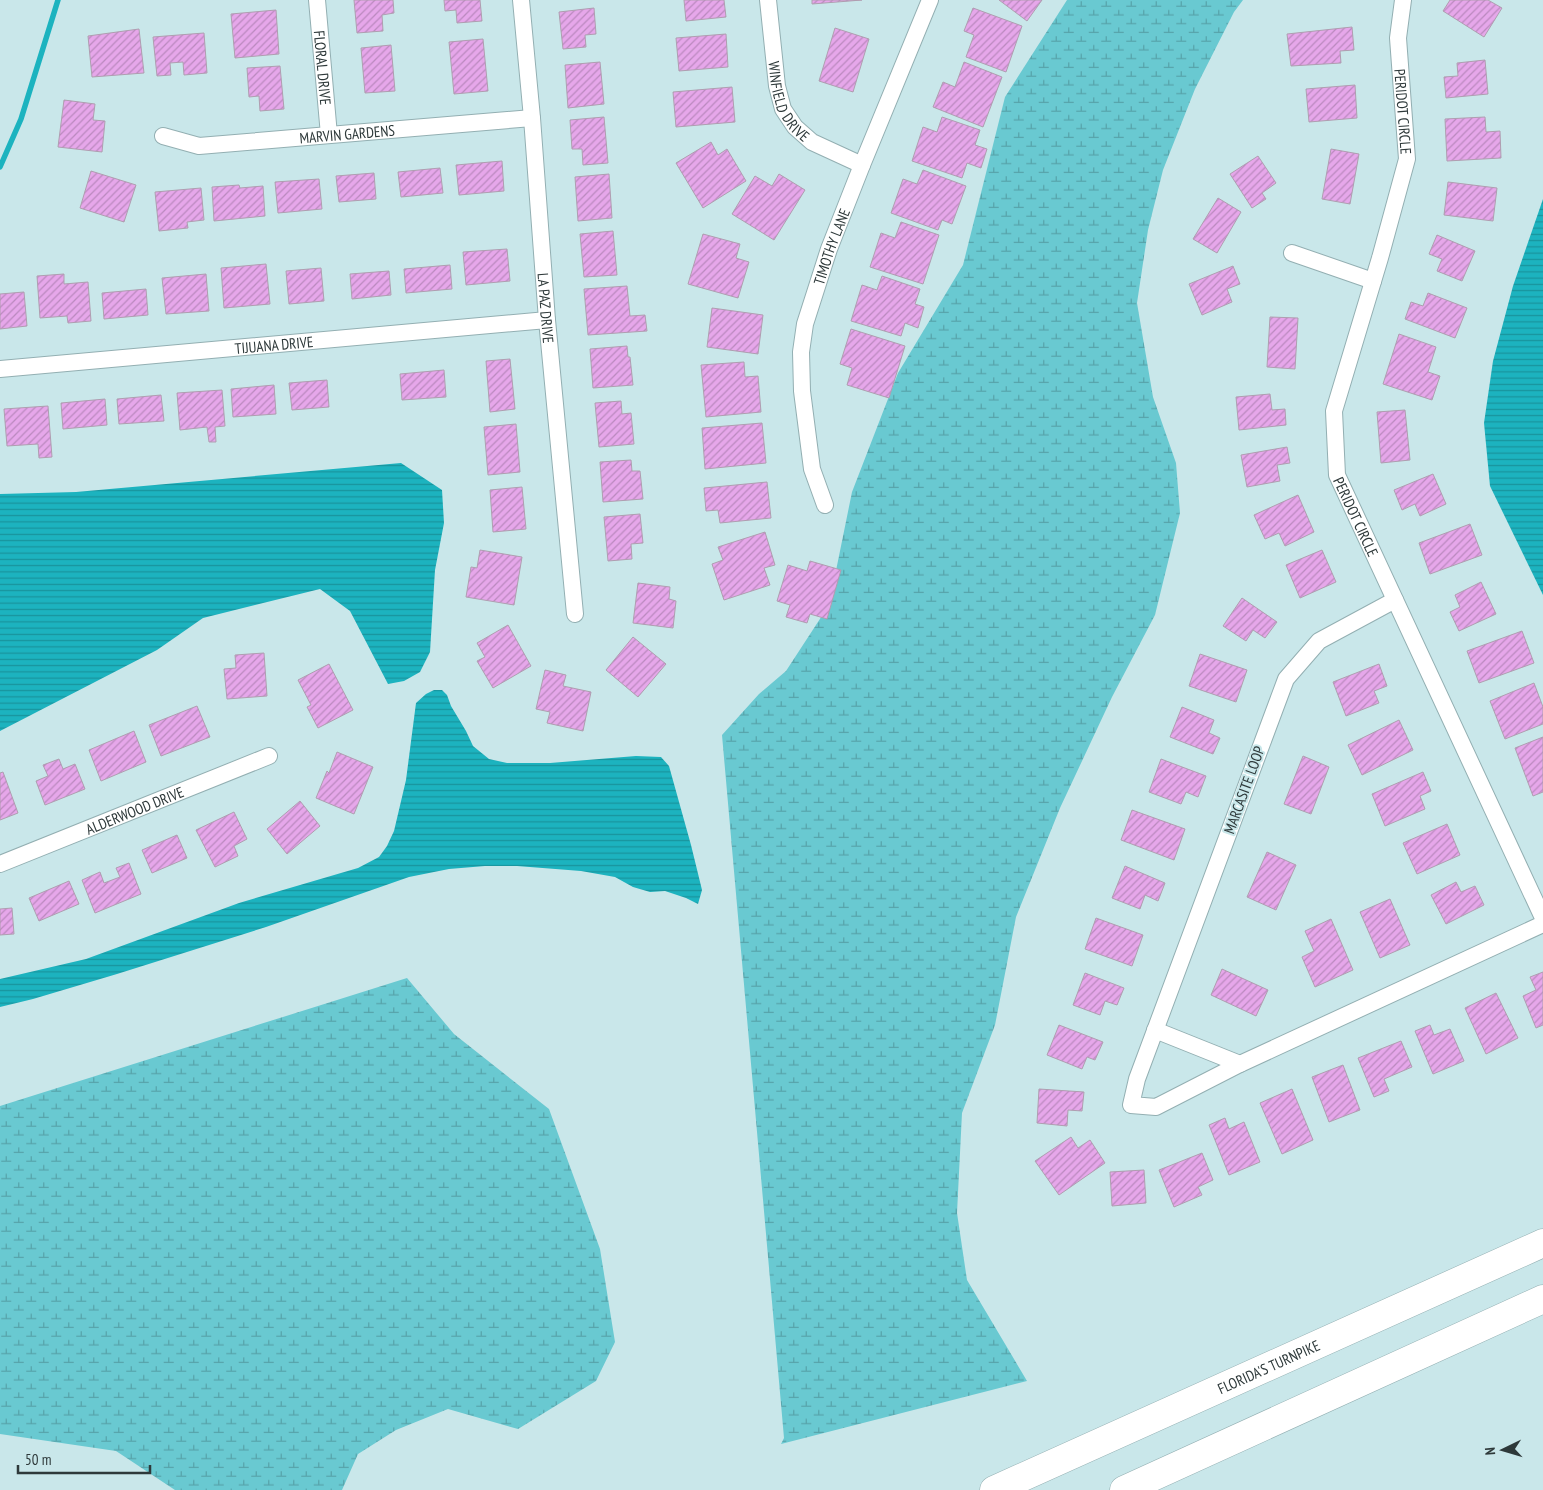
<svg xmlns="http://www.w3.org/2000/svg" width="1543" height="1490" font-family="'PT Sans Narrow',sans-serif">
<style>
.wetland{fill:url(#wetland-marsh)}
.water{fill:url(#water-rules)}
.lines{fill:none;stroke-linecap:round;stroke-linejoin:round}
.stream{stroke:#1cb3bf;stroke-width:5.5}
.building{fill:url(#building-hatch);stroke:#af9eb0}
.minor-casing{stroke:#93afb2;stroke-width:18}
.motorway-casing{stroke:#93afb2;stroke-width:29}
.minor{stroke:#fff;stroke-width:16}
.motorway{stroke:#fff;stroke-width:28}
.labels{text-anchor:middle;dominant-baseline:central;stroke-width:4;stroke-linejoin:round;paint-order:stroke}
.street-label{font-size:15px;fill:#2e393a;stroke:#c9e7ea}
</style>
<defs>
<pattern id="wetland-marsh" width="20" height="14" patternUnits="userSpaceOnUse" patternTransform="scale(1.25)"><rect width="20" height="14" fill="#69c9d1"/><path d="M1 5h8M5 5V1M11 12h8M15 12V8" fill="none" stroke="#57a4ab"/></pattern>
<pattern id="water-rules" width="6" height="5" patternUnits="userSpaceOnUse" patternTransform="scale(1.25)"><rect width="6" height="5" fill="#1cb3bf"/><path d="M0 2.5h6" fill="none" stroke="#19939c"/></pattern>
<pattern id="building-hatch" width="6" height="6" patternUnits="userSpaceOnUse" patternTransform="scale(1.25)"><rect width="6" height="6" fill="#e6a7ea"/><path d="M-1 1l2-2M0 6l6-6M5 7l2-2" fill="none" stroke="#bb89bf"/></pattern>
</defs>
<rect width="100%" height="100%" fill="#c9e7ea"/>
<g class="wetland">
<path d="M 1067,0 L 1243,0 L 1234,12 L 1195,89 L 1163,170 L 1148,230 L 1137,303 L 1153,397 L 1176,463 L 1180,513 L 1155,615 L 1112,697 L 1060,808 L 1016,917 L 995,1025 L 962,1113 L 957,1213 L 967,1280 L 1027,1381 L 781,1444 L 784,1438 L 722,735 L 759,694 L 786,671 L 829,605 L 852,492 L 898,373 L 963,265 L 1005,97 Z"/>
<path d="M 407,978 L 454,1034 L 549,1109 L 600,1249 L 615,1342 L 596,1381 L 518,1429 L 448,1409 L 396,1430 L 358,1454 L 342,1490 L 175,1490 L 116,1451 L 0,1434 L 0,1106 Z"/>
</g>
<g class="water">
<path d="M 1543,199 L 1543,595 L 1490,486 L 1484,423 L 1493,361 L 1513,286 Z"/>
<path d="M 401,463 L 442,490 L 444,523 L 435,570 L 430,652 L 420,672 L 404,681 L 388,684 L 350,611 L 320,589 L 203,618 L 157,650 L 0,731 L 0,494 L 76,492 Z"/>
<path d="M 434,690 L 442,690 L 447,695 L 451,706 L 466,731 L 473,746 L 489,759 L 507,763 L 550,763 L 636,756 L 661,757 L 669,766 L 691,845 L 702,890 L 698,904 L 686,898 L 665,891 L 650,892 L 633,887 L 615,877 L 581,871 L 517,866 L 485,866 L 449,869 L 409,877 L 266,927 L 117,974 L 33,999 L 0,1007 L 0,979 L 86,959 L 239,903 L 358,868 L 379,857 L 387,846 L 394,831 L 406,780 L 416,703 L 426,694 Z"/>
</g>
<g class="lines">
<path class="stream" d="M 0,167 L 21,119 L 58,0"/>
</g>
<g class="building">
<path d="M 354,0 L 393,0 L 394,13 L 382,15 L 383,31 L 357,33 Z"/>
<path d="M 444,0 L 480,0 L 482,21 L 457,23 L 456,10 L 445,11 Z"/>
<path d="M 684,0 L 724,0 L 726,17 L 686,21 Z"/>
<path d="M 812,0 L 862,0 L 812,4 Z"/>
<path d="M 999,0 L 1042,0 L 1027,21 Z"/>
<path d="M 1450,0 L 1488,0 L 1502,8 L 1484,37 L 1443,11 Z"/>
<path d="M 594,8 L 596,34 L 585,35 L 586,47 L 563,49 L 559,12 Z"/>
<path d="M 973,8 L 1022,26 L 1006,72 L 966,57 L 974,35 L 964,31 Z"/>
<path d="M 276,10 L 279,54 L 235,58 L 231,14 Z"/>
<path d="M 1352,27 L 1354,50 L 1340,51 L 1341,63 L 1291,66 L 1287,34 Z"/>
<path d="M 835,28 L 869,39 L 853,92 L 819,81 Z"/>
<path d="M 139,29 L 144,73 L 92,77 L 88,36 Z"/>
<path d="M 204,33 L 207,73 L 184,75 L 183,62 L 170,63 L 171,75 L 157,76 L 153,37 Z"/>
<path d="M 726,34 L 728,67 L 679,71 L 676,38 Z"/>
<path d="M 483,39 L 488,91 L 454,94 L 449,42 Z"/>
<path d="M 391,45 L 395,91 L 365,93 L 361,48 Z"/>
<path d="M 1485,60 L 1488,94 L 1446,98 L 1444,77 L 1458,76 L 1457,63 Z"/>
<path d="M 600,62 L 604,104 L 568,108 L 565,65 Z"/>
<path d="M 964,62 L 1002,77 L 983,127 L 933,107 L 943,82 L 955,87 Z"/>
<path d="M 280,66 L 284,109 L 260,111 L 259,96 L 249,97 L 247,68 Z"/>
<path d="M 1355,85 L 1357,118 L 1309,122 L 1306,89 Z"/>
<path d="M 732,87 L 735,122 L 676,127 L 673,92 Z"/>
<path d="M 64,100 L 95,104 L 93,120 L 105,121 L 102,152 L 58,147 Z"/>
<path d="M 604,117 L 608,163 L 583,165 L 582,149 L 572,149 L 570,120 Z"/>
<path d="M 942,117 L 980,130 L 975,145 L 987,149 L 981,168 L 967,163 L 962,178 L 912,161 L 923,127 L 937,132 Z"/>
<path d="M 1485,117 L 1486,132 L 1500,131 L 1501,158 L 1447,161 L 1445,119 Z"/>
<path d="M 711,142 L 718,155 L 727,149 L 746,181 L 703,208 L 676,163 Z"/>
<path d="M 1331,149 L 1359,154 L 1350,204 L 1322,199 Z"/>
<path d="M 1258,156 L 1276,183 L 1262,193 L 1266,199 L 1252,208 L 1230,174 Z"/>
<path d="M 502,161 L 504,191 L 459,195 L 456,165 Z"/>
<path d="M 440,168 L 443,193 L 401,197 L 398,172 Z"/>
<path d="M 923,170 L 966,186 L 952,224 L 942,220 L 938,230 L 891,213 L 903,179 L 917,184 Z"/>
<path d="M 91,171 L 136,185 L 124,222 L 80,208 Z"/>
<path d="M 374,173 L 376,199 L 339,202 L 336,176 Z"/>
<path d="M 609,174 L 612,218 L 578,221 L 575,177 Z"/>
<path d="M 779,174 L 805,190 L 774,240 L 732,214 L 755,176 L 772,186 Z"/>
<path d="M 319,179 L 322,209 L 278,213 L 275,182 Z"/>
<path d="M 1448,182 L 1497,188 L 1493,221 L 1444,215 Z"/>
<path d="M 239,185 L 240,188 L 263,186 L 265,216 L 214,221 L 212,187 Z"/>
<path d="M 201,188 L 204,220 L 187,222 L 188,228 L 159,231 L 155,192 Z"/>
<path d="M 1218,198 L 1241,212 L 1217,253 L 1193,239 Z"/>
<path d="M 901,222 L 939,235 L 923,284 L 870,267 L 881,233 L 895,238 Z"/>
<path d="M 613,231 L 617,275 L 584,277 L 580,234 Z"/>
<path d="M 703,234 L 740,244 L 736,258 L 749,262 L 738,298 L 688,284 Z"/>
<path d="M 1437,235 L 1475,251 L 1462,281 L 1437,271 L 1442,259 L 1429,254 Z"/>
<path d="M 507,249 L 510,281 L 466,285 L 463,252 Z"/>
<path d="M 266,264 L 270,304 L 224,308 L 221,268 Z"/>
<path d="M 450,265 L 452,289 L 406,293 L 404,269 Z"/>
<path d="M 1233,266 L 1240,284 L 1227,289 L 1232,302 L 1202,315 L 1189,284 Z"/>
<path d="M 321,268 L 324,301 L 289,304 L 286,271 Z"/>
<path d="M 389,271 L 391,295 L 352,299 L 350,274 Z"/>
<path d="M 64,274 L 64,284 L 88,282 L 91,321 L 68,323 L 67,316 L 40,318 L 37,276 Z"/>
<path d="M 206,274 L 209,311 L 166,314 L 162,278 Z"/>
<path d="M 882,276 L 920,289 L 915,304 L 924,307 L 918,328 L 905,323 L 901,336 L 851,321 L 862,285 L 877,290 Z"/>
<path d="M 627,286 L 630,316 L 645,315 L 647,331 L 588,335 L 584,289 Z"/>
<path d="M 146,289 L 148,315 L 104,319 L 102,293 Z"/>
<path d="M 24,292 L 27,326 L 0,329 L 0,294 Z"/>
<path d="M 1428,293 L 1467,308 L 1455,338 L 1405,319 L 1411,302 L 1423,306 Z"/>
<path d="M 712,308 L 763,315 L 758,354 L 707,347 Z"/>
<path d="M 1270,317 L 1298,318 L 1295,369 L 1267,367 Z"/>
<path d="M 851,329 L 905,346 L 889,398 L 847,385 L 852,368 L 840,364 Z"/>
<path d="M 1399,334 L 1436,347 L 1428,372 L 1440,376 L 1432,400 L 1383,384 Z"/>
<path d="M 627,346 L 628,357 L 630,357 L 633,385 L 593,388 L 590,349 Z"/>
<path d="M 510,359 L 515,409 L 490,412 L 486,361 Z"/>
<path d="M 744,362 L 745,377 L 758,376 L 761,412 L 706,417 L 701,365 Z"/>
<path d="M 444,370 L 446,397 L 402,400 L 400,374 Z"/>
<path d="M 327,380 L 329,407 L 292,410 L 289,383 Z"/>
<path d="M 274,385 L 276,414 L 233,417 L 231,389 Z"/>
<path d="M 222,390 L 225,426 L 215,427 L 216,442 L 209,442 L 207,427 L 180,430 L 177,393 Z"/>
<path d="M 1270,394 L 1272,410 L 1285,409 L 1286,425 L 1239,430 L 1236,397 Z"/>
<path d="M 161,395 L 164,421 L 119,424 L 117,399 Z"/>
<path d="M 105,399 L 107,425 L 63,429 L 61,403 Z"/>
<path d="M 621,401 L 622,414 L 631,413 L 634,444 L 599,447 L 595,403 Z"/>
<path d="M 48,406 L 52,457 L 39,458 L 38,444 L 7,446 L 4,409 Z"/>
<path d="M 1405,410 L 1410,460 L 1381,463 L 1377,412 Z"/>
<path d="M 762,423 L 766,463 L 705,469 L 702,428 Z"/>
<path d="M 516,424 L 520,472 L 488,475 L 484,427 Z"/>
<path d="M 1287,447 L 1290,463 L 1277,465 L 1280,481 L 1247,487 L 1241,455 Z"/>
<path d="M 631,460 L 632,471 L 640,471 L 643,499 L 603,502 L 600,462 Z"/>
<path d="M 1433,474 L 1446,504 L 1420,516 L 1415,504 L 1402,510 L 1394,490 Z"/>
<path d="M 767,482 L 771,518 L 720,523 L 718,510 L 706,511 L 704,488 Z"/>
<path d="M 522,487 L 526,529 L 493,532 L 490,490 Z"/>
<path d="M 1298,495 L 1314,532 L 1285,546 L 1279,533 L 1265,539 L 1254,515 Z"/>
<path d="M 640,514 L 643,543 L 631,544 L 632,559 L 608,561 L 604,517 Z"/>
<path d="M 1470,524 L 1482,555 L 1430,574 L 1419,543 Z"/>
<path d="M 765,532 L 775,565 L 764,568 L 770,585 L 724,600 L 712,564 L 723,560 L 718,547 Z"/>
<path d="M 480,550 L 522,557 L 514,605 L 466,597 L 471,567 L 477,568 Z"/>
<path d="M 1322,550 L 1336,582 L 1300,598 L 1286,565 Z"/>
<path d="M 810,561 L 841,570 L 827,619 L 810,614 L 807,623 L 786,617 L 790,605 L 777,601 L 788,565 L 807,571 Z"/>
<path d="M 1481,582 L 1496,614 L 1459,631 L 1450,612 L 1460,607 L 1455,595 Z"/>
<path d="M 638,583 L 670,587 L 669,599 L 676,601 L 673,628 L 633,623 Z"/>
<path d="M 1242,598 L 1277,622 L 1265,638 L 1253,630 L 1246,641 L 1223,626 Z"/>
<path d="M 508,625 L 531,666 L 493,688 L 477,661 L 485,657 L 477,643 Z"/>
<path d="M 1522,631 L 1534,663 L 1479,683 L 1467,651 Z"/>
<path d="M 633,637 L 666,664 L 638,697 L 606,670 Z"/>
<path d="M 264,653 L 267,696 L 227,699 L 224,669 L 236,668 L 235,655 Z"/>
<path d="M 1200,654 L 1247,670 L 1236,702 L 1189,686 Z"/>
<path d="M 329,664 L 353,710 L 318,728 L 307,707 L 311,705 L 298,680 Z"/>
<path d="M 1379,664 L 1387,686 L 1374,691 L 1379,703 L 1346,716 L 1333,682 Z"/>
<path d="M 545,670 L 566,675 L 563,686 L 591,692 L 583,731 L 547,723 L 550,712 L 536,709 Z"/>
<path d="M 1534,683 L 1543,707 L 1543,724 L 1505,739 L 1490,701 Z"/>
<path d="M 197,706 L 210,737 L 161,756 L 149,725 Z"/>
<path d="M 1182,707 L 1214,720 L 1209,733 L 1220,738 L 1213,754 L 1170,737 Z"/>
<path d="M 1399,720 L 1413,750 L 1362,775 L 1348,745 Z"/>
<path d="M 134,731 L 146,762 L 101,781 L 89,750 Z"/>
<path d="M 1543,737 L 1543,792 L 1533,796 L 1515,748 Z"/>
<path d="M 337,752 L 373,767 L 354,814 L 316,798 L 327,771 L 329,773 Z"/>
<path d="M 1303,756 L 1329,767 L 1311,814 L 1284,804 Z"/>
<path d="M 59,759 L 63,769 L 75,764 L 85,789 L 45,805 L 36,781 L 48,776 L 43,765 Z"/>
<path d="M 1161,759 L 1206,776 L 1198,797 L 1186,792 L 1181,804 L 1149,792 Z"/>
<path d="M 3,772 L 18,813 L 0,820 L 0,773 Z"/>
<path d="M 1423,772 L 1431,791 L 1420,796 L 1425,809 L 1385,826 L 1372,794 Z"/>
<path d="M 300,801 L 320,826 L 287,854 L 267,829 Z"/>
<path d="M 1132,810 L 1185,829 L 1174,860 L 1121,840 Z"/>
<path d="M 234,812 L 247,839 L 234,846 L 238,856 L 215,867 L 196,830 Z"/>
<path d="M 1447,824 L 1460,855 L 1417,874 L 1403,843 Z"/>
<path d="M 177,835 L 187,858 L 152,873 L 142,850 Z"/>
<path d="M 1267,852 L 1296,865 L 1276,910 L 1247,897 Z"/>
<path d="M 129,863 L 141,894 L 95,913 L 82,880 L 100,872 L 104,883 L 120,877 L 116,868 Z"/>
<path d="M 1125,866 L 1165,883 L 1158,901 L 1145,895 L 1140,909 L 1112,898 Z"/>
<path d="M 69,881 L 79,904 L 39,921 L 29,898 Z"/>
<path d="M 1456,882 L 1461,892 L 1475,886 L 1484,905 L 1446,924 L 1431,895 Z"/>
<path d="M 1390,899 L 1410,945 L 1380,958 L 1360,912 Z"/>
<path d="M 12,908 L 14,934 L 0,935 L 0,909 Z"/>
<path d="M 1096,918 L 1143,935 L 1132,966 L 1085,949 Z"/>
<path d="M 1331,919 L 1353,970 L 1315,987 L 1302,957 L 1314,951 L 1305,931 Z"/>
<path d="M 1222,969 L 1268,990 L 1256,1016 L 1211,995 Z"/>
<path d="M 1543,972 L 1543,1025 L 1536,1028 L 1523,996 L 1536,990 L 1530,977 Z"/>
<path d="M 1085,973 L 1124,988 L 1117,1005 L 1105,1001 L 1100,1015 L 1073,1005 Z"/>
<path d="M 1496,993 L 1518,1038 L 1486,1054 L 1465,1008 Z"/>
<path d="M 1059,1025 L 1103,1042 L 1095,1060 L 1087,1057 L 1082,1069 L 1047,1055 Z"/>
<path d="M 1430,1025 L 1434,1035 L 1450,1029 L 1464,1061 L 1433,1074 L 1415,1031 Z"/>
<path d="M 1401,1041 L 1412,1067 L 1384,1079 L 1389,1091 L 1374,1097 L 1358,1058 Z"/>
<path d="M 1343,1065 L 1360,1110 L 1329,1122 L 1312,1077 Z"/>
<path d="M 1039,1089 L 1084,1092 L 1082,1111 L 1068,1110 L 1067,1126 L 1037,1123 Z"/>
<path d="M 1292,1089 L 1313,1140 L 1282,1154 L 1260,1103 Z"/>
<path d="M 1225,1118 L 1229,1129 L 1244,1122 L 1260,1162 L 1229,1175 L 1209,1125 Z"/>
<path d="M 1071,1137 L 1078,1148 L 1090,1140 L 1105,1163 L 1059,1195 L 1035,1161 Z"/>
<path d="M 1202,1153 L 1213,1180 L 1198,1187 L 1202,1195 L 1174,1207 L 1159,1170 Z"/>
<path d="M 1144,1170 L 1146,1203 L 1112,1206 L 1110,1172 Z"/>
</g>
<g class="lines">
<defs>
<g id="minor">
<path id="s1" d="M 317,0 L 329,135"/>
<path id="s2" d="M 521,0 L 532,118 L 547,320 L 575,614"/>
<path id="s3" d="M 768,0 L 777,86 L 783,109 L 795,127 L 812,142 L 862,165"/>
<path id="s4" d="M 1403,0 L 1398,38 L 1407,159 L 1380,258 L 1334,411 L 1337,475 L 1543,918"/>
<path id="s5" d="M 163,136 L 199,146 L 532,118"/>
<path d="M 1292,253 L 1373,281"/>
<path id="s6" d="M 0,369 L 547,320"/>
<path id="s7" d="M 825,505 L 812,469 L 802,391 L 801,352 L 805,324 L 829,249 L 862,165 L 930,0"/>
<path d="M 1395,600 L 1319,641 L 1286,679 L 1137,1079 L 1131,1105 L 1156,1107 L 1240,1064 L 1543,924"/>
<path id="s8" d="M 0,864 L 269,756"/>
<path d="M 1155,1030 L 1240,1064"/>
</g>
<g id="motorway">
<path id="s9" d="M 994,1490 L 1543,1243"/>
<path d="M 1124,1490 L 1543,1299"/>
</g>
</defs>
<use href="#minor" class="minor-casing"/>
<use href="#motorway" class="motorway-casing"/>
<use href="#minor" class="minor"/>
<use href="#motorway" class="motorway"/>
</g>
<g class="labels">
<g class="street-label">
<text stroke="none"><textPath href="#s1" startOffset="68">FLORAL DRIVE</textPath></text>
<text stroke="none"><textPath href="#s3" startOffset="105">WINFIELD DRIVE</textPath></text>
<text stroke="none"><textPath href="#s4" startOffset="112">PERIDOT CIRCLE</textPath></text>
<text stroke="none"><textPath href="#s5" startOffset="186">MARVIN GARDENS</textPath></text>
<text stroke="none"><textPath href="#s7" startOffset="266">TIMOTHY LANE</textPath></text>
<text stroke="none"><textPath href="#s2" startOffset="309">LA PAZ DRIVE</textPath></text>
<text stroke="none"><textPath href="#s6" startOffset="275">TIJUANA DRIVE</textPath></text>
<text stroke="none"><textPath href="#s4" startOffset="532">PERIDOT CIRCLE</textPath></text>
<text transform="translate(1244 790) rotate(-70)">MARCASITE LOOP</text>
<text stroke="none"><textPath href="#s8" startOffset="145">ALDERWOOD DRIVE</textPath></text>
<text stroke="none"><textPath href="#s9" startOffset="301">FLORIDA'S TURNPIKE</textPath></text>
</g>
</g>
<g transform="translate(1503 1450) rotate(265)" stroke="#c9e7ea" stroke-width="4" paint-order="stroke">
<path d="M0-4L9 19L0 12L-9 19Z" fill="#2e393a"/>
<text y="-8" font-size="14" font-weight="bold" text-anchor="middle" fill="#2e393a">N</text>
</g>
<path d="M18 1465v8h132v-8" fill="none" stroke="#2e393a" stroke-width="2.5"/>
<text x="25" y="1465" font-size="15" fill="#2e393a" stroke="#c9e7ea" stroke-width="4" paint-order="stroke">50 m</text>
</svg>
